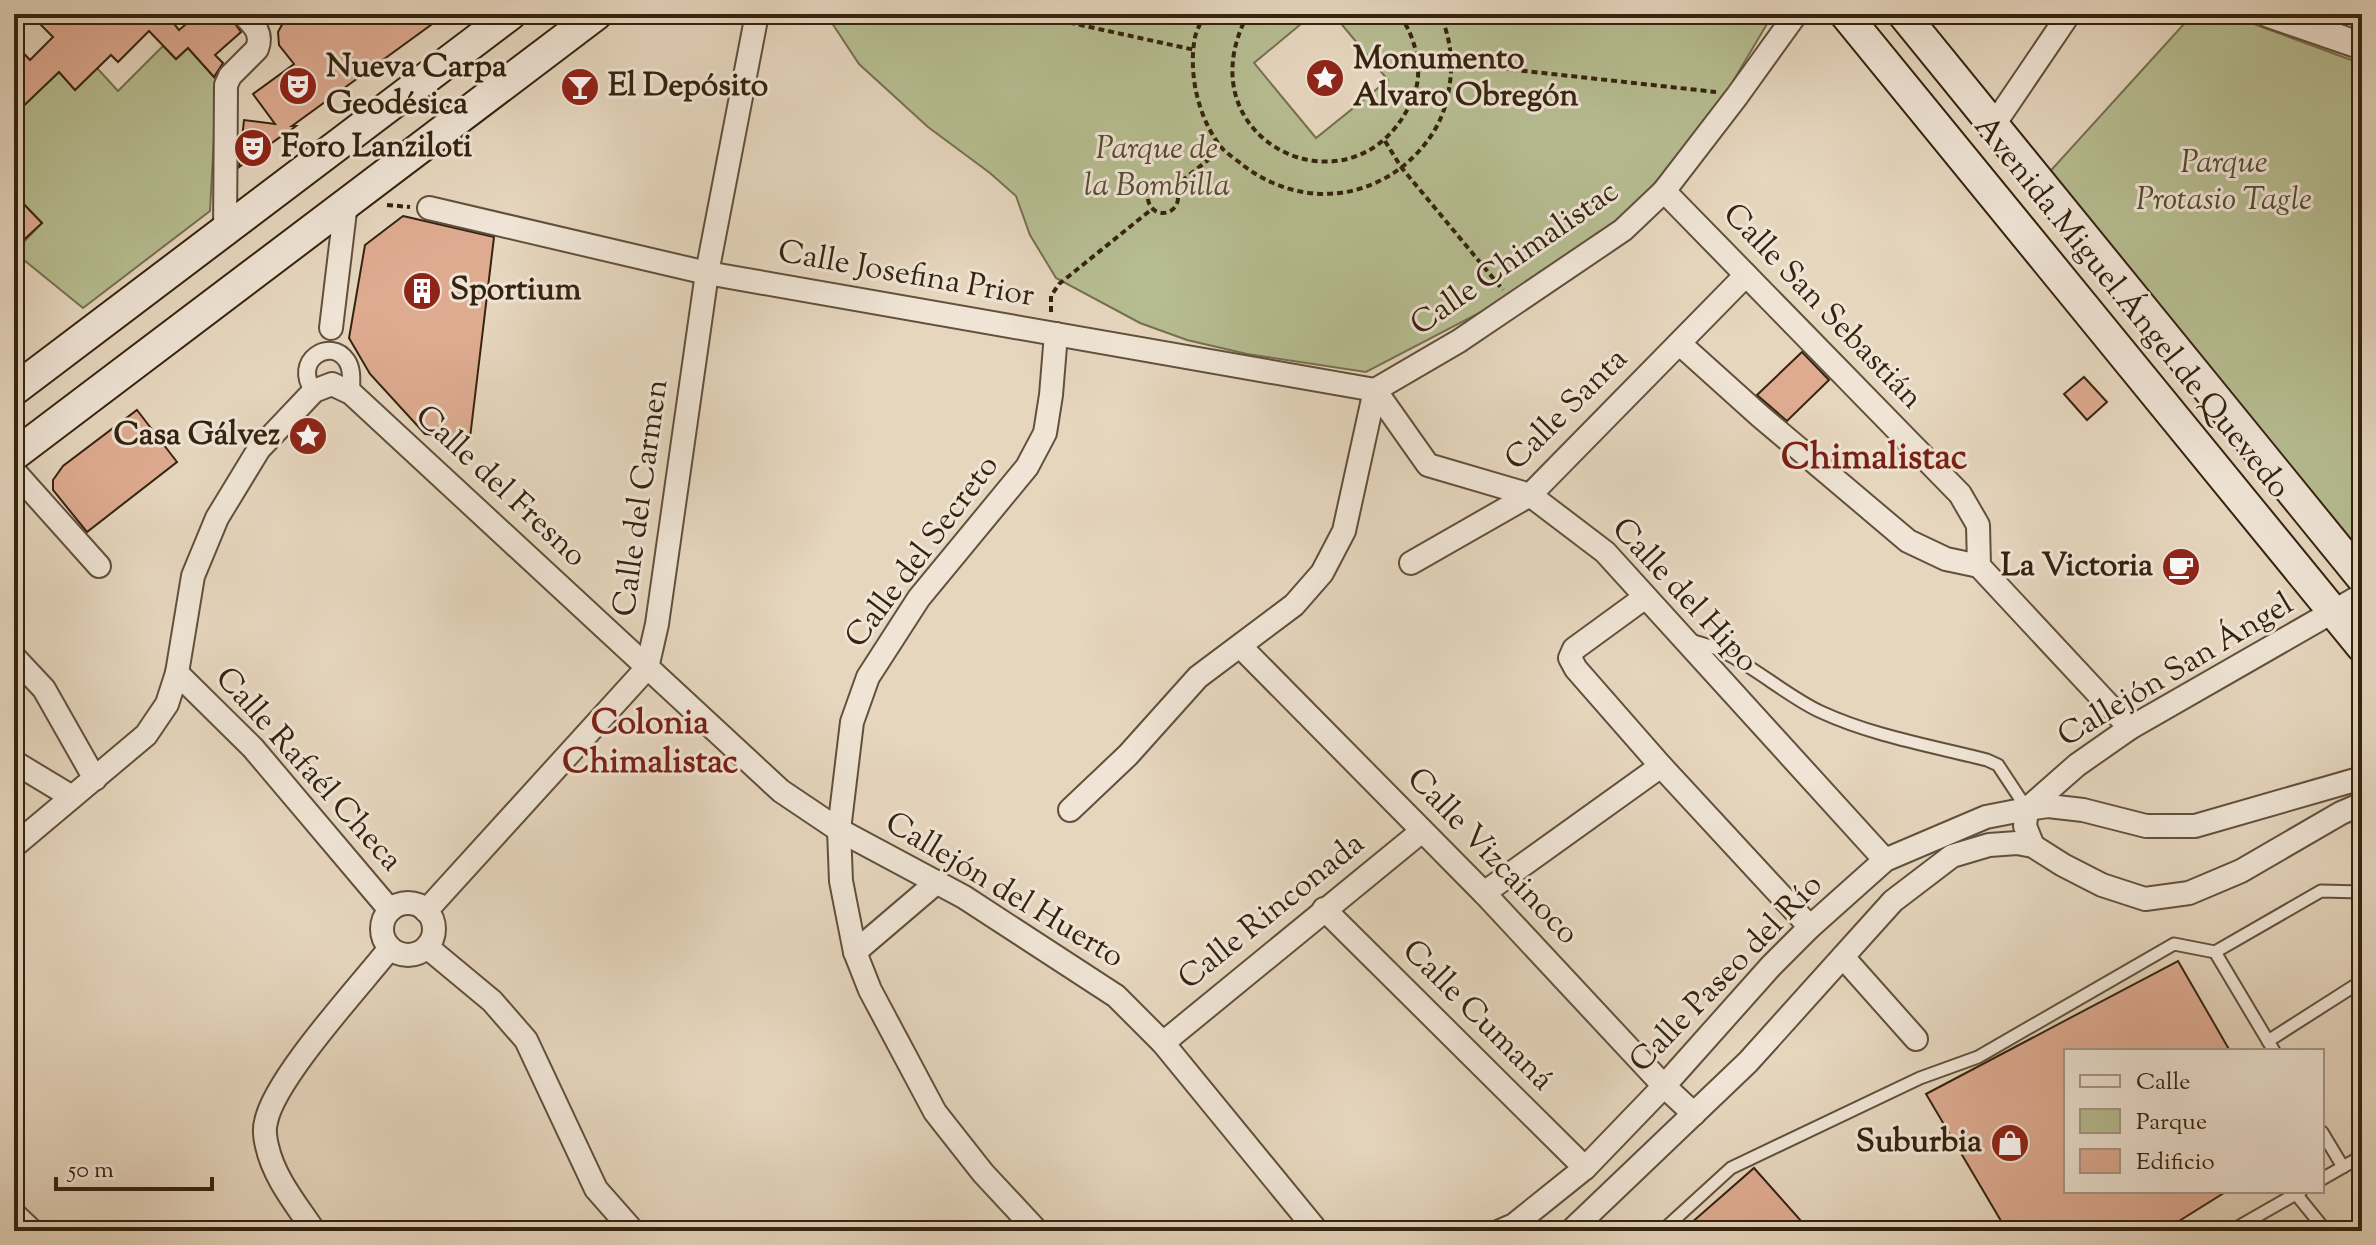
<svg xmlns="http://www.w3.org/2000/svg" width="2376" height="1245" font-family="'Sorts Mill Goudy',serif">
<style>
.green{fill:#b6bd91;stroke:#767050;stroke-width:2}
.building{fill:#deab91;stroke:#35230f;stroke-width:2}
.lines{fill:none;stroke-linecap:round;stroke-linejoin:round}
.service-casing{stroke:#61503b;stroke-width:15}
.pedestrian-casing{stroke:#61503b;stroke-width:20}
.minor-casing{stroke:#61503b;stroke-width:26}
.tertiary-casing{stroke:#61503b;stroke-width:30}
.secondary-casing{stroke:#35230f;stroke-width:34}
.path{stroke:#35230f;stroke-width:4;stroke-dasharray:6 4;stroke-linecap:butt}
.service{stroke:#efe4d5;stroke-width:11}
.pedestrian{stroke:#efe4d5;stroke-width:16}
.minor{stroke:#efe4d5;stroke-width:22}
.tertiary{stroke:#efe4d5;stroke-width:26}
.secondary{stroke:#efe4d5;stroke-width:30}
.labels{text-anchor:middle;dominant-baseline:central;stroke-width:6;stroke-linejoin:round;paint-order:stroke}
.poi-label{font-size:32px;font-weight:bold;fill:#35230f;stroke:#efe4d5;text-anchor:start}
.park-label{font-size:32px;font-style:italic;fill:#554a30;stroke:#efe4d5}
.street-label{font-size:32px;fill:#35230f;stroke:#efe4d5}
.neighbourhood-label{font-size:34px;font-weight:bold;fill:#7a1f14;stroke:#efe4d5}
.quarter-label{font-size:36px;font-weight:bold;fill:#7a1f14;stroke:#efe4d5}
</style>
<rect width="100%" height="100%" fill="#e6d6be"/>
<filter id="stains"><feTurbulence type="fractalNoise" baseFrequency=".0025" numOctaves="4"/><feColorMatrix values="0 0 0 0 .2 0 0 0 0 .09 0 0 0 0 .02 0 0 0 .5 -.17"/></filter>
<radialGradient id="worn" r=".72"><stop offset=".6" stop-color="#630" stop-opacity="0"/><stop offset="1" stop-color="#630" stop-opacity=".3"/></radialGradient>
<g class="green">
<path d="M 826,14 L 1313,14 L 1254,63 L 1316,138 L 1388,80 L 1333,14 L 1773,14 L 1726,93 L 1642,199 L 1613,223 L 1485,310 L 1366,372 L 1247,354 L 1187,340 L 1140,323 L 1056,278 L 1030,235 L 1016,196 L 990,173 L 928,127 L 859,64 Z"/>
<path d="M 2193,14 L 2227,14 L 2362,64 L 2362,567 L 2044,178 Z"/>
<path d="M 163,46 L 176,59 L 188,48 L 217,80 L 210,211 L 83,308 L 14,252 L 42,223 L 14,194 L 14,115 L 59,72 L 75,90 L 97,68 L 118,91 Z"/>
</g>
<g class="building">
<path d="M 30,14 L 166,14 L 179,30 L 198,14 L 228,14 L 241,32 L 215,55 L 223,63 L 214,77 L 188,48 L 176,59 L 149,31 L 118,62 L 111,55 L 75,90 L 59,72 L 14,115 L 14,43 L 30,60 L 53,37 Z"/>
<path d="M 296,14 L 446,14 L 292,126 L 296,126 L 291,130 L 289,144 L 283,135 L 239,167 L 244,120 L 275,124 L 253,94 L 294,64 L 279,45 L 278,32 L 284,21 Z"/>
<path d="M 14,194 L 42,223 L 14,249 Z"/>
<path d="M 403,216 L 494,237 L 470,438 L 425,434 L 370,374 L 349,338 L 365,245 Z"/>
<path d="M 1802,352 L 1829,380 L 1787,421 L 1757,395 Z"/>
<path d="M 2084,377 L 2107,402 L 2087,420 L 2064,394 Z"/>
<path d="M 137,410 L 177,462 L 87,532 L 53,490 L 53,480 L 63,466 Z"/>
<path d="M 2178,961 L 2230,1051 L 2066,1051 L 2066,1191 L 2227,1191 L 2163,1231 L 2007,1231 L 1926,1094 Z"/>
<path d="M 1754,1168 L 1810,1231 L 1682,1231 Z"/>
</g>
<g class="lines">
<defs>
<g id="service">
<path d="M 1686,640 C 1732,645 1779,693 1821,712 C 1873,736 1932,746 1987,760 L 1998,765 L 2027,809"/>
<path d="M 2215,952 L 2274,1051"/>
<path d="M 2268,1041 L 2362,981"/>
<path d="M 2322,1132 L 2343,1167"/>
<path d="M 2322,1179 L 2362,1156"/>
<path d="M 2296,1194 L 2326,1231"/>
<path d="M 1662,1231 L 1731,1168 L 1920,1078 L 1978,1057 L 2174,944 L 2215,952 L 2321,891 L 2362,892"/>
<path d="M 2231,1231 L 2301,1191"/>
</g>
<path id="pedestrian" d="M 314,391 C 291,361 331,336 347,361 C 353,370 351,383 351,393"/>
<g id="minor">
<path d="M 1993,126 L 2069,14"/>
<path d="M 1664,191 L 1960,494 L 1978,525 L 1979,566 L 2130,728"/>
<path d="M 429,208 L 707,273 L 1375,390"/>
<path d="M 225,233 L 226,85 L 230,76 L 257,49 C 263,33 254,25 243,14"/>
<path d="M 331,328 L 346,203"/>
<path d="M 1680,344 L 1760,416 L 1908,541 L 1946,559 L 1979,566"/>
<path d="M 1375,390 L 1428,465 L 1530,495 L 1605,552 L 1885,860"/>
<path d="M 1375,390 L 1459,341 L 1623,230 L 1664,191 L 1737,96 L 1796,14"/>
<path d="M 14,471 L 99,566"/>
<path d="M 1411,563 L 1530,495 L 1746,275"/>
<path d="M 1644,598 L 1574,649 L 1570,658 L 1576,669 L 1661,766 L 1810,927"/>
<path d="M 1241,647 L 1484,893 L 1664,1086 L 1694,1114"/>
<path d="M 14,657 L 44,689 L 95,779"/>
<path d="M 177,673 L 253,748 L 390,910"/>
<path d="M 14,762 L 72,797"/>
<path d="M 1070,810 L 1128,755 L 1198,677 L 1294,605 L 1322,573 L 1344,531 L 1375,390"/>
<path d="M 14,846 L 146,735 L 167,704 L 177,673 L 193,576 L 217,518 L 259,449 L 314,391 L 332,384 L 351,393 L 781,791 L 839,830 L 964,897 L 1116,996 L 1163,1043 L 1317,1231"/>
<path d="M 2033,846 L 2025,826 L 2027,809 L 2077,765 L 2130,728 L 2362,595"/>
<path d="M 1484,893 L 1661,766"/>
<circle cx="408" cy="929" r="26"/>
<path d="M 1324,909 L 1585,1168"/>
<path d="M 426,911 L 647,668 L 657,624 L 707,273 L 757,14"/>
<path d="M 427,947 L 492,1001 L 526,1040 L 596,1189 L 633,1231"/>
<path d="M 855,952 L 937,882"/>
<path d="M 1843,957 L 1916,1039"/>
<path d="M 1163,1043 L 1422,831"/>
<path d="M 14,1214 L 32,1231"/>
<path d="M 314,1231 C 296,1204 274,1178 267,1146 C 265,1139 264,1128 266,1122 C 274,1079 360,986 390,948"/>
<path d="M 1037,1231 L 983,1173 L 935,1112 L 870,990 L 855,952 L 841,881 L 839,830 L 852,722 L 868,677 L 919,598 L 1027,467 L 1045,433 L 1051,395 L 1056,334"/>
<path d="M 1500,1231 L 1514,1225 L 1585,1168 L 1664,1086 L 1771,966 L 1810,927 L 1885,860 L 1986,817 L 2027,809 L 2048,806 L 2083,810 L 2146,826 L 2195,826 L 2362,778"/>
<path d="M 1571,1231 L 1748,1062 L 1893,901 L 1952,856 L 1989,845 L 2017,843 L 2033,846 L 2063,865 L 2102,885 L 2145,899 L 2189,893 L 2241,871 L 2341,813 L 2362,804"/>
</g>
<path id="tertiary" d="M 2269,14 L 2362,46"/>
<g id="secondary">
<path d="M 1845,14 L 2362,647"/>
<path d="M 1903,14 L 2362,578"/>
<path d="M 14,390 L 511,14"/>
<path d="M 14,455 L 597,14"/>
</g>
</defs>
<use href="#service" class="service-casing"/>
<use href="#pedestrian" class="pedestrian-casing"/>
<use href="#minor" class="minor-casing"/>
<use href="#tertiary" class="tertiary-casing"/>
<use href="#secondary" class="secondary-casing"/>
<g class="path">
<path d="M 1030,14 L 1195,50"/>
<path d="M 1204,14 C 1202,21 1197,29 1195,37 C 1188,73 1198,118 1221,147 C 1227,154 1237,160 1244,166 C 1292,202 1354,204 1402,167 C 1423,150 1439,129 1446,103 C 1454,72 1453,44 1440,14"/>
<path d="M 1248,14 C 1178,145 1363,226 1414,95 C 1424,69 1415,36 1399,14"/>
<path d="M 1452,63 L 1716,92"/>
<path d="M 1385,141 L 1401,167 L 1503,290"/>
<circle cx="1163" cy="198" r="15"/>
<path d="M 1174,187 L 1222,149"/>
<path d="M 387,205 L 410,207"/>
<path d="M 1051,312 L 1051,296 L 1059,284 L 1152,209"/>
</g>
<use href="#service" class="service"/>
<use href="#pedestrian" class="pedestrian"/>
<use href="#minor" class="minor"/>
<use href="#tertiary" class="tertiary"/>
<use href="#secondary" class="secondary"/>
</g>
<defs>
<symbol id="sight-disc" viewBox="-11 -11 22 22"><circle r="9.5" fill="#8f2418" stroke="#efe4d5"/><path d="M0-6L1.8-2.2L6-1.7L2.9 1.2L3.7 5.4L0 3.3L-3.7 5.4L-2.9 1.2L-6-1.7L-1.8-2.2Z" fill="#fff"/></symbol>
<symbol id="theatre-disc" viewBox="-11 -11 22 22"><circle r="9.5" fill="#8f2418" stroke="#efe4d5"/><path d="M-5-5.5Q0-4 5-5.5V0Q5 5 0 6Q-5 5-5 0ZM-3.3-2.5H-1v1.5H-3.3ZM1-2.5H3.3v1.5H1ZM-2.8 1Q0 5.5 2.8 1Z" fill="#fff"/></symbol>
<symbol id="bar-disc" viewBox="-11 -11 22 22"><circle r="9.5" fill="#8f2418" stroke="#efe4d5"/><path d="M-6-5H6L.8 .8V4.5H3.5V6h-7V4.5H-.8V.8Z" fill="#fff"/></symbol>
<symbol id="building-disc" viewBox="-11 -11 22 22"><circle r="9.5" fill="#8f2418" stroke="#efe4d5"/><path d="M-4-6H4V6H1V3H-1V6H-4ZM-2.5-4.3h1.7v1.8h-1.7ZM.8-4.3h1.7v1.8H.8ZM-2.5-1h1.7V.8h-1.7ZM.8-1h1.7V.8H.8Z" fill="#fff"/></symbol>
<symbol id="cafe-disc" viewBox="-11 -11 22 22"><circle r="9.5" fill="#8f2418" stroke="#efe4d5"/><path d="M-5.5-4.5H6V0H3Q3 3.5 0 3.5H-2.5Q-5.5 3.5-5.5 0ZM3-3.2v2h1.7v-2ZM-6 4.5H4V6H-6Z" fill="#fff"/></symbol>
<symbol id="shop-disc" viewBox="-11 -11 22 22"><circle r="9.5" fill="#8f2418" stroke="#efe4d5"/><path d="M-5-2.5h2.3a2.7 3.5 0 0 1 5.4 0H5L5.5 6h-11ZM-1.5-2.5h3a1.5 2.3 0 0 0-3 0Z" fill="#fff"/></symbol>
</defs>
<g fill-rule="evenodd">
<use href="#sight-disc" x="1303" y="56" width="44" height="44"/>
<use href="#theatre-disc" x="276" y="64" width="44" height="44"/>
<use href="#bar-disc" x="558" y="65" width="44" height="44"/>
<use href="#theatre-disc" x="231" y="126" width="44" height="44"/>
<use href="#building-disc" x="400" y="269" width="44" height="44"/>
<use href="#sight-disc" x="286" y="414" width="44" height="44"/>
<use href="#cafe-disc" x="2159" y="545" width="44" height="44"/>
<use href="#shop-disc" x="1988" y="1121" width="44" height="44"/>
</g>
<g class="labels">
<g class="poi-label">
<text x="1353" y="60">Monumento<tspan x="1353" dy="37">Alvaro Obregón</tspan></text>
<text x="326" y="68">Nueva Carpa<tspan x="326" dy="37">Geodésica</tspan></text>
<text x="608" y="87">El Depósito</text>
<text x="281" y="148">Foro Lanziloti</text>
<text x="450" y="291">Sportium</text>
<text x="280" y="436" text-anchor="end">Casa Gálvez</text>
<text x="2153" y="567" text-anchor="end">La Victoria</text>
<text x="1982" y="1143" text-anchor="end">Suburbia</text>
</g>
<g class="park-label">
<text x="1157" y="150">Parque de<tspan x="1157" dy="37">la Bombilla</tspan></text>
<text x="2224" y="164">Parque<tspan x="2224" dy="37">Protasio Tagle</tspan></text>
</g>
<g class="street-label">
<text transform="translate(1515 259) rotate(-35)">Calle Chimalistac</text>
<text transform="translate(906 275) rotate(10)">Calle Josefina Prior</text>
<text transform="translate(1822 307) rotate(46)">Calle San Sebastián</text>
<text transform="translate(2131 308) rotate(51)">Avenida Miguel Ángel de Quevedo</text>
<text transform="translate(1567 410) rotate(-45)">Calle Santa</text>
<text transform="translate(500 487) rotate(43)">Calle del Fresno</text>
<text transform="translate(642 498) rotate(-82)">Calle del Carmen</text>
<text transform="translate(923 552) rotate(-53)">Calle del Secreto</text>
<text transform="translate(1684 596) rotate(47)">Calle del Hipo</text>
<text transform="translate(2176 671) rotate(-31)">Callejón San Ángel</text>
<text transform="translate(308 770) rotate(48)">Calle Rafaél Checa</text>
<text transform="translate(1492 857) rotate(46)">Calle Vizcainoco</text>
<text transform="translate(1004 891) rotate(31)">Callejón del Huerto</text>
<text transform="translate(1272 912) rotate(-39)">Calle Rinconada</text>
<text transform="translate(1727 974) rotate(-46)">Calle Paseo del Río</text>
<text transform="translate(1477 1016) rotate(45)">Calle Cumaná</text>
</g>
<g class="neighbourhood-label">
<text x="650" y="724">Colonia<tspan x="650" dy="39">Chimalistac</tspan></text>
</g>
<g class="quarter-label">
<text x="1874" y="459">Chimalistac</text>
</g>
</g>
<rect width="2376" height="1245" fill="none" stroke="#e6d6be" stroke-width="48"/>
<rect x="16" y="16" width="2344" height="1213" fill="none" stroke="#35230f" stroke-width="4"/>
<rect x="24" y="24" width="2328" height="1197" fill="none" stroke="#35230f" stroke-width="2"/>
<rect x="2064" y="1049" width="260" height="144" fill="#efe4d5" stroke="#a59786" stroke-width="2"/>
<rect x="2080" y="1075" width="40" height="12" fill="#efe4d5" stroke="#a59786" stroke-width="2"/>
<text x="2136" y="1089" font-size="24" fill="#35230f">Calle</text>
<rect x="2080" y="1109" width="40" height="24" fill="#b6bd91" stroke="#a59786" stroke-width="2"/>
<text x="2136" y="1129" font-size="24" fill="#35230f">Parque</text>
<rect x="2080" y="1149" width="40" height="24" fill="#deab91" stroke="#a59786" stroke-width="2"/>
<text x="2136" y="1169" font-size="24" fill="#35230f">Edificio</text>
<path d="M56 1177v12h156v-12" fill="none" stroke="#35230f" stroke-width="4"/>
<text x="68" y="1177" font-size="24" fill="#35230f" stroke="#efe4d5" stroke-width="6" paint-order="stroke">50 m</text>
<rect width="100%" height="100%" filter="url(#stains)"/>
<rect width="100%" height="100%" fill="url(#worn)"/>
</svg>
